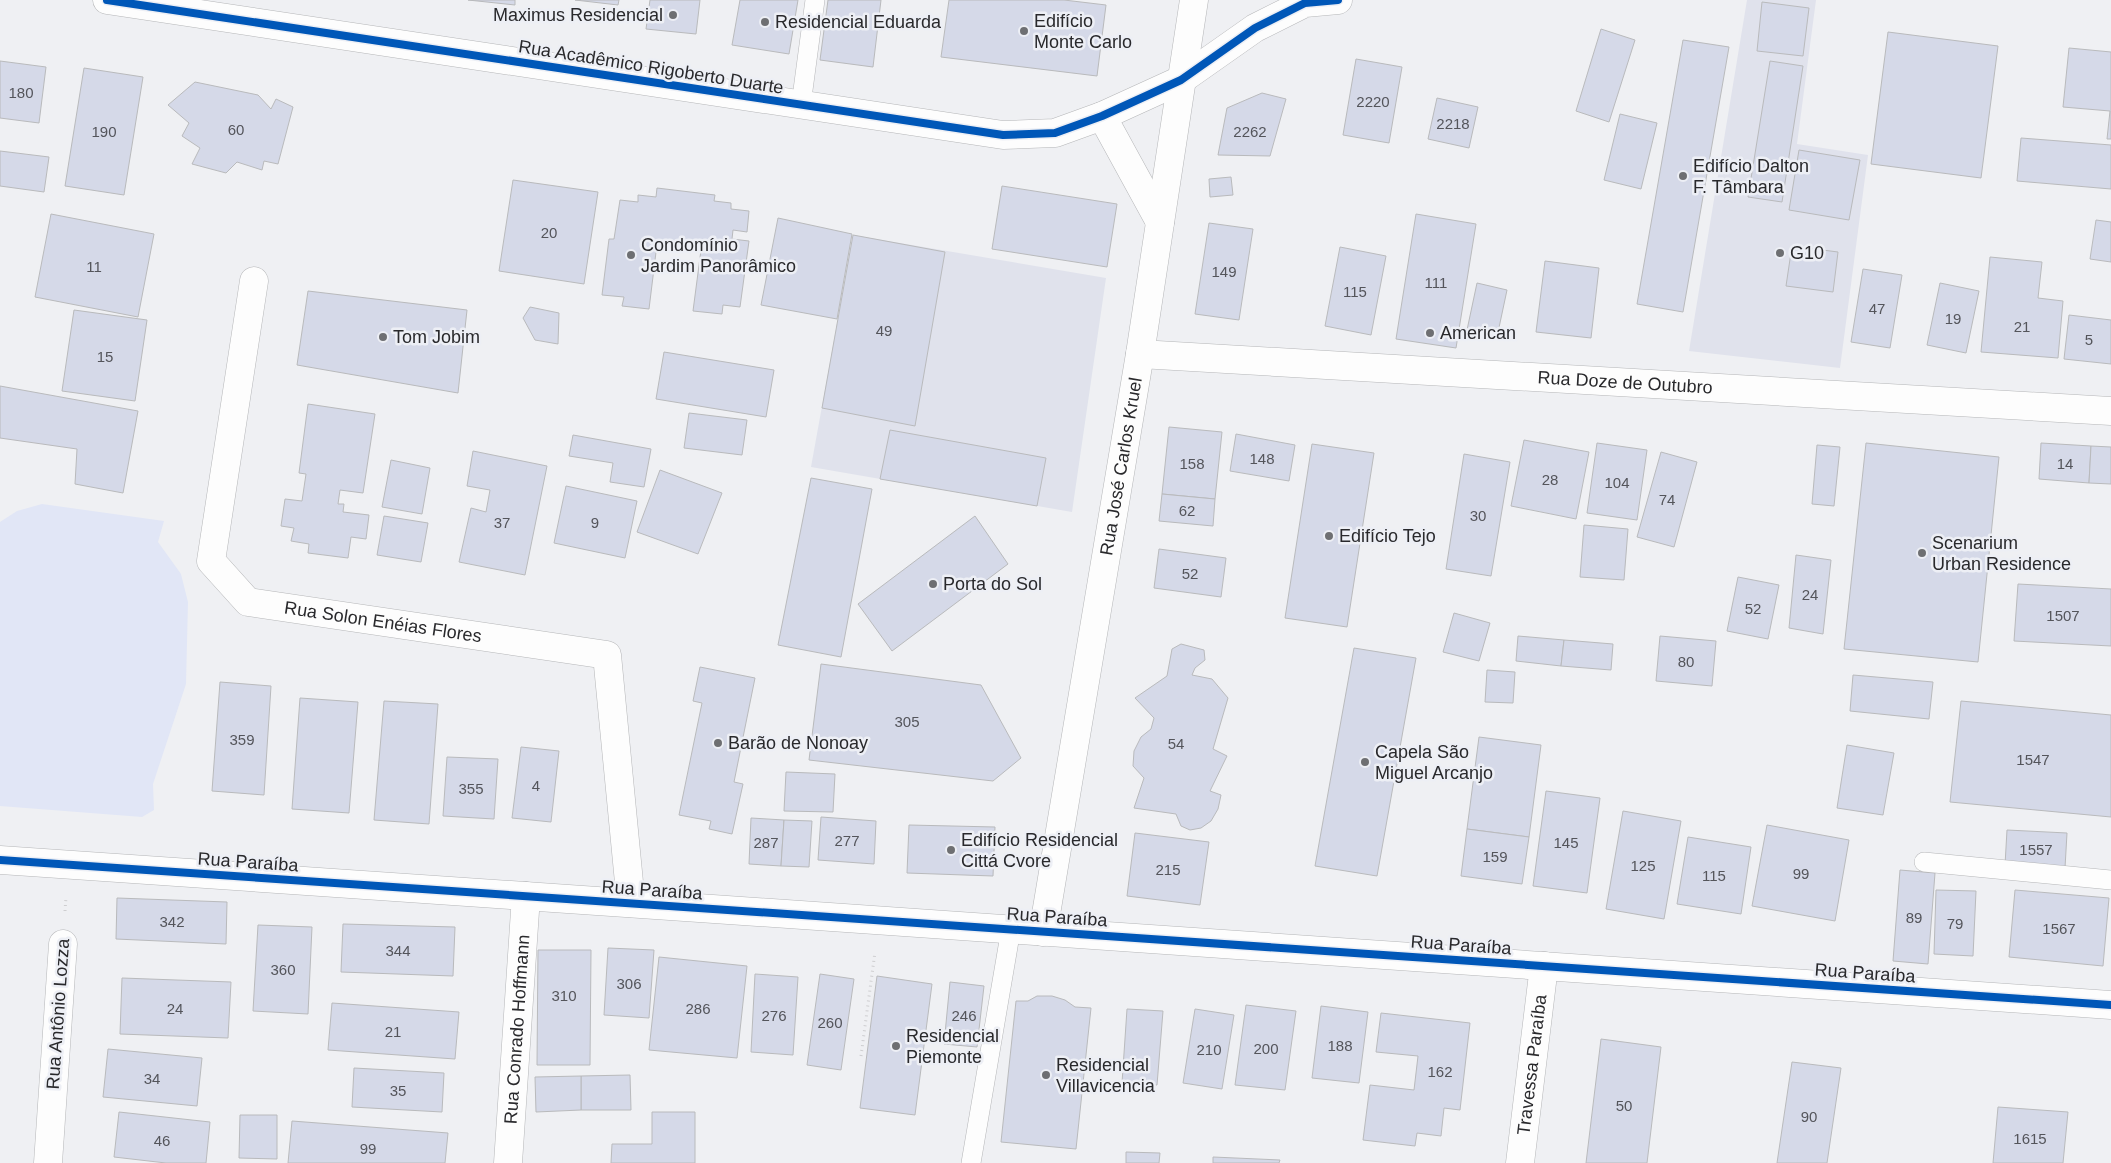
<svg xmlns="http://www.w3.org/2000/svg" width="2111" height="1163" font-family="Arial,sans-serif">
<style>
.built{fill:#e0e2ec}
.green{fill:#e1e6f6}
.building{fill:#d5d9e8;stroke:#b9babc}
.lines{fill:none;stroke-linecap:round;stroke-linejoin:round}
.lane-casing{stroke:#b5b6b8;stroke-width:20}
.street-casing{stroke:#b5b6b8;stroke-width:29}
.secondary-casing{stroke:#b5b6b8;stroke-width:29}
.path{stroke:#ceced0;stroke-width:3;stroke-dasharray:1 4;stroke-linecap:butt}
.lane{stroke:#fdfdfd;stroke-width:19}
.street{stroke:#fdfdfd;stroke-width:28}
.secondary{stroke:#fdfdfd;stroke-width:28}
.cycleway-casing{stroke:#edeff5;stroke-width:11}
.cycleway{stroke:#0057b8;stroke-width:8}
.poi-dot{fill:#6e6f72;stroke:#edeff5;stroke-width:2}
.labels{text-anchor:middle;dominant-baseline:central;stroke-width:5;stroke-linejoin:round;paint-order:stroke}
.number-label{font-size:15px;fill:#54555b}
.poi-label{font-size:18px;fill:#29292c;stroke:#edeff5;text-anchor:start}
.street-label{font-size:18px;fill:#29292c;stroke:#edeff5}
</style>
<rect width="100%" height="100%" fill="#eff0f3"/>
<g class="built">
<path d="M 1747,0 L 1816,0 L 1797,144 L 1868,155 L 1840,368 L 1689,351 Z"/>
<path d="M 853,235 L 1106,278 L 1072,512 L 811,467 Z"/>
</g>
<path class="green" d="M 42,504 L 164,521 L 158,542 L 181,574 L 188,602 L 186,684 L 153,784 L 154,810 L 142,817 L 0,806 L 0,522 L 17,511 Z"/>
<g class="building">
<path d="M 468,0 L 515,0 L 515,5 Z"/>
<path d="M 575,0 L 619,0 L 618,5 Z"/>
<path d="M 650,0 L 700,0 L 696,34 L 646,29 Z"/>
<path d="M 740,0 L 798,0 L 789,54 L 732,45 Z"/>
<path d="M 828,0 L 881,0 L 873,67 L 820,60 Z"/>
<path d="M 949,0 L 1064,0 L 1106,5 L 1097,76 L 941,57 Z"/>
<path d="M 1762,2 L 1809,8 L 1803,56 L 1757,51 Z"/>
<path d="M 1601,29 L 1635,40 L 1609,122 L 1576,111 Z"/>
<path d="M 1888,32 L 1998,46 L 1981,178 L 1871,164 Z"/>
<path d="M 1683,40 L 1729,47 L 1683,312 L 1637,304 Z"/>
<path d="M 2069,48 L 2111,52 L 2111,139 L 2107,139 L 2110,111 L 2063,107 Z"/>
<path d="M 1356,59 L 1402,67 L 1389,143 L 1343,135 Z"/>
<path d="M 0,61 L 46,67 L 39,123 L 0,118 Z"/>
<path d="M 1770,61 L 1803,66 L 1782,202 L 1748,197 Z"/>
<path d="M 84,68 L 143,77 L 124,195 L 65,186 Z"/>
<path d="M 195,82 L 258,95 L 271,109 L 276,99 L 293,107 L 278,164 L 264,161 L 262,170 L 237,162 L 226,173 L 192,164 L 200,148 L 182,136 L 189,123 L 168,105 Z"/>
<path d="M 1262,93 L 1286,99 L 1270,156 L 1218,155 L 1227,108 Z"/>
<path d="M 1437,98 L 1478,107 L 1469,148 L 1428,139 Z"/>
<path d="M 1620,114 L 1657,123 L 1641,189 L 1604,180 Z"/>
<path d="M 2021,138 L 2111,145 L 2111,189 L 2017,181 Z"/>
<path d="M 1799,150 L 1860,160 L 1849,220 L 1789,210 Z"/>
<path d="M 0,151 L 49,157 L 44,192 L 0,186 Z"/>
<path d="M 1231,177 L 1233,195 L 1210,197 L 1209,179 Z"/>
<path d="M 513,180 L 598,192 L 584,284 L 499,271 Z"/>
<path d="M 1002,186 L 1117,204 L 1107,267 L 992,249 Z"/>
<path d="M 657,188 L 715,195 L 714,201 L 731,203 L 731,209 L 749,211 L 747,232 L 733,230 L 732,239 L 749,241 L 740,307 L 723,305 L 722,314 L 693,311 L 701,250 L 657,244 L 649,309 L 622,306 L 624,297 L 602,295 L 609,239 L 614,239 L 620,200 L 638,202 L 638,195 L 656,197 Z"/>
<path d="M 51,214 L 154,234 L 138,317 L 35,297 Z"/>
<path d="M 1416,214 L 1476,224 L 1456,348 L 1396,339 Z"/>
<path d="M 778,218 L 852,234 L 837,319 L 761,305 Z"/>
<path d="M 2096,220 L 2111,222 L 2111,262 L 2090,259 Z"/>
<path d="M 1209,223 L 1253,229 L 1239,320 L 1195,314 Z"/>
<path d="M 853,235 L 945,252 L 915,426 L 822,408 Z"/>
<path d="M 1792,246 L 1838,252 L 1833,292 L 1786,286 Z"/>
<path d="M 1340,247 L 1386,256 L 1371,335 L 1325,326 Z"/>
<path d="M 1990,257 L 2042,262 L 2038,298 L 2063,301 L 2058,358 L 1981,352 Z"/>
<path d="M 1545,261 L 1599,268 L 1591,338 L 1536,332 Z"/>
<path d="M 1863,269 L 1902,275 L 1890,348 L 1851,342 Z"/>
<path d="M 1477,283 L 1507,290 L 1497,337 L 1467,330 Z"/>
<path d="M 1940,283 L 1979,291 L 1966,353 L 1927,345 Z"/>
<path d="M 308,291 L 467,310 L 458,393 L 297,365 Z"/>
<path d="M 530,307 L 559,313 L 558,344 L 535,340 L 523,318 Z"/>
<path d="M 74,310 L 147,320 L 135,401 L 62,391 Z"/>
<path d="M 2069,315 L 2111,320 L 2111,364 L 2064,359 Z"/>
<path d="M 664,352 L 774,370 L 766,417 L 656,399 Z"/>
<path d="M 0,386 L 138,411 L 123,493 L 75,484 L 77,449 L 0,438 Z"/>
<path d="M 308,404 L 375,414 L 363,493 L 340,490 L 338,504 L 344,504 L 343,512 L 369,515 L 366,539 L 351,537 L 348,558 L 308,553 L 309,544 L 291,541 L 294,528 L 281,526 L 285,499 L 302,501 L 306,474 L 299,473 Z"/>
<path d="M 689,413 L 747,420 L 742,455 L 684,448 Z"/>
<path d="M 1169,427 L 1222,432 L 1215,499 L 1162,494 Z"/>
<path d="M 890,430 L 1046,458 L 1037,506 L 880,479 Z"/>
<path d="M 1236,434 L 1295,445 L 1289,481 L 1230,471 Z"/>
<path d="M 573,435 L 651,449 L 644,487 L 610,482 L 613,463 L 569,456 Z"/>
<path d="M 1524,440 L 1589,452 L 1576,519 L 1511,506 Z"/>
<path d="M 1597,443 L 1647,450 L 1637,520 L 1587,513 Z"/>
<path d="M 1866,443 L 1999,457 L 1978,662 L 1844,649 Z"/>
<path d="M 2041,443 L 2091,446 L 2089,483 L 2039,479 Z"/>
<path d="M 1312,444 L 1374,453 L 1347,627 L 1285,618 Z"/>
<path d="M 1817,445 L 1840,447 L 1834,506 L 1812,504 Z"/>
<path d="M 2091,446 L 2111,447 L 2111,484 L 2089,483 Z"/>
<path d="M 473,451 L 547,466 L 525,575 L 459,562 L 471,508 L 486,512 L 490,490 L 467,486 Z"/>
<path d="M 1661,452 L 1697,462 L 1674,547 L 1637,537 Z"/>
<path d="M 1464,454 L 1510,462 L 1491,576 L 1446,569 Z"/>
<path d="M 391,460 L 430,468 L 422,514 L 382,507 Z"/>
<path d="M 660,470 L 722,493 L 698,554 L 637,532 Z"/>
<path d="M 811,478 L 872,489 L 841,657 L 778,645 Z"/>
<path d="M 566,486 L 637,501 L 625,558 L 554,543 Z"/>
<path d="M 1162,494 L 1215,499 L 1213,526 L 1159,521 Z"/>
<path d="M 384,516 L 428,523 L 421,562 L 377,555 Z"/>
<path d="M 975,516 L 1008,564 L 892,651 L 858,604 Z"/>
<path d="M 1584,525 L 1628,529 L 1624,580 L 1580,577 Z"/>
<path d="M 1159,549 L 1226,558 L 1221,597 L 1154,588 Z"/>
<path d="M 1796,555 L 1831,560 L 1823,634 L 1789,628 Z"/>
<path d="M 1738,577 L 1779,585 L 1768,639 L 1727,631 Z"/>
<path d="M 2018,584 L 2111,589 L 2111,646 L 2014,641 Z"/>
<path d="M 1454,613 L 1490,623 L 1479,661 L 1443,652 Z"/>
<path d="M 1518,636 L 1564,640 L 1561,666 L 1516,661 Z"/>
<path d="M 1660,636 L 1716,641 L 1712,686 L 1656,681 Z"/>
<path d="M 1564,640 L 1613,644 L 1611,670 L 1561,666 Z"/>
<path d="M 1181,644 L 1204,650 L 1205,660 L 1195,668 L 1192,675 L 1212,679 L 1228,698 L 1213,749 L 1227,756 L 1210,791 L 1221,795 L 1218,809 L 1211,821 L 1201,828 L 1190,830 L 1181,826 L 1176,814 L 1134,808 L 1144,778 L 1133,766 L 1134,751 L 1141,737 L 1151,729 L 1154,718 L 1135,698 L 1167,676 L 1172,649 Z"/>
<path d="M 1354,648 L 1416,658 L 1377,876 L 1315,866 Z"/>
<path d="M 821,664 L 981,685 L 1021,758 L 993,781 L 809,760 Z"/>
<path d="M 700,667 L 755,678 L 734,782 L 743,784 L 732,834 L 709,829 L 711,821 L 679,815 L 702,703 L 693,701 Z"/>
<path d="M 1487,670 L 1515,672 L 1513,703 L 1485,702 Z"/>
<path d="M 1853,675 L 1933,682 L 1929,719 L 1850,711 Z"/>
<path d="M 220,682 L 271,686 L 264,795 L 212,791 Z"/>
<path d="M 300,698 L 358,702 L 349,813 L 292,809 Z"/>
<path d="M 384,701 L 438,704 L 429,824 L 374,820 Z"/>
<path d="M 1961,701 L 2111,715 L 2111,817 L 1950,802 Z"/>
<path d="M 1479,737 L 1541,745 L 1529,837 L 1467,829 Z"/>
<path d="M 1847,745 L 1894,753 L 1883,815 L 1837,808 Z"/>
<path d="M 521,747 L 559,751 L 551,822 L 512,818 Z"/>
<path d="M 447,757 L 498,759 L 494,819 L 443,816 Z"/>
<path d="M 786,772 L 835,774 L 833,812 L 784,811 Z"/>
<path d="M 1546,791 L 1600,798 L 1587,893 L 1533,886 Z"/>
<path d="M 1623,811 L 1681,821 L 1664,919 L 1606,909 Z"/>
<path d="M 821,817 L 876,821 L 874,864 L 818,860 Z"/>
<path d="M 751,818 L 784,820 L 781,866 L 749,864 Z"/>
<path d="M 784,820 L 812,821 L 809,867 L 781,866 Z"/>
<path d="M 909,825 L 995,827 L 993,876 L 907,873 Z"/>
<path d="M 1767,825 L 1849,840 L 1835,921 L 1752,906 Z"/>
<path d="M 1467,829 L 1529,837 L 1522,884 L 1461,876 Z"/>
<path d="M 2007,830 L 2067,833 L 2065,868 L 2005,865 Z"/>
<path d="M 1135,833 L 1209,842 L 1200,905 L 1127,896 Z"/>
<path d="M 1688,837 L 1751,847 L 1741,914 L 1677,904 Z"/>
<path d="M 1900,870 L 1935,873 L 1928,964 L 1893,961 Z"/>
<path d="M 1936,890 L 1976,891 L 1973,956 L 1934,954 Z"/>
<path d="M 2015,890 L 2109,898 L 2103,966 L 2009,957 Z"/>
<path d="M 117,898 L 227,902 L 226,944 L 116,939 Z"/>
<path d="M 343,924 L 455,927 L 453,976 L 341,972 Z"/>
<path d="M 258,925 L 312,927 L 308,1014 L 253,1011 Z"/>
<path d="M 608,948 L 654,950 L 649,1018 L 604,1015 Z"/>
<path d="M 538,950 L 591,950 L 590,1065 L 537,1065 Z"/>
<path d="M 659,957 L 747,966 L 737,1058 L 649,1050 Z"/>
<path d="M 755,974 L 798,977 L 793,1055 L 751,1052 Z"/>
<path d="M 820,974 L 854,979 L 841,1070 L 807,1065 Z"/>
<path d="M 877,976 L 932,984 L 915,1115 L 860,1108 Z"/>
<path d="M 122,978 L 231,982 L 228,1038 L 120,1034 Z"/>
<path d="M 950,982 L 984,986 L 977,1047 L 944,1044 Z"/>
<path d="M 1037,996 L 1052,996 L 1065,1000 L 1075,1007 L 1091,1008 L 1076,1149 L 1001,1142 L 1016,1001 L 1028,1001 Z"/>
<path d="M 332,1003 L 459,1012 L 455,1059 L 328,1050 Z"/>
<path d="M 1246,1005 L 1296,1011 L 1285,1090 L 1235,1085 Z"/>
<path d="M 1321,1006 L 1368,1012 L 1359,1083 L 1312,1078 Z"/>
<path d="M 1127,1009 L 1163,1011 L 1157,1085 L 1122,1083 Z"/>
<path d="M 1195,1009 L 1234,1015 L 1222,1089 L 1183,1083 Z"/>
<path d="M 1381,1013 L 1470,1023 L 1460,1110 L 1444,1108 L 1441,1136 L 1417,1133 L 1415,1146 L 1363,1140 L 1370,1085 L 1414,1090 L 1418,1056 L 1376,1052 Z"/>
<path d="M 1601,1039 L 1661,1047 L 1647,1163 L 1586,1163 Z"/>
<path d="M 108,1049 L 202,1058 L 197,1106 L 103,1097 Z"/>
<path d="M 1792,1062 L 1841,1068 L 1827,1163 L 1777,1163 Z"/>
<path d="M 354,1068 L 444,1073 L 442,1112 L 352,1107 Z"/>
<path d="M 630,1075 L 631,1110 L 581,1110 L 581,1076 Z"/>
<path d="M 581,1076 L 581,1110 L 536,1112 L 535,1077 Z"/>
<path d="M 1998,1107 L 2068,1112 L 2063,1163 L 1993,1163 Z"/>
<path d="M 119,1112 L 210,1122 L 206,1163 L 166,1163 L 114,1157 Z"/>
<path d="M 652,1112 L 695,1112 L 695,1163 L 611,1163 L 612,1144 L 652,1144 Z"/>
<path d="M 240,1115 L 277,1115 L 277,1159 L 239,1158 Z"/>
<path d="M 292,1121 L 448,1133 L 445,1163 L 288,1163 Z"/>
<path d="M 1126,1152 L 1160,1153 L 1159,1163 L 1126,1163 Z"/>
<path d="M 1213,1157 L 1280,1160 L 1279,1163 L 1213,1163 Z"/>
</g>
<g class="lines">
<defs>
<g id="lane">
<path d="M 801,105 L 815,0"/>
<path d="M 1924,862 L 2111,880"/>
<path d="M 971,1163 L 1011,929"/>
</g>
<g id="street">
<path d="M 1102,116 L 1160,222"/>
<path id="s1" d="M 254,281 L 211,561 L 248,602 L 607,655 L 631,903"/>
<path id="s2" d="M 1140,354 L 2111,411"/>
<path d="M 0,860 L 2111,1005"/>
<path id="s3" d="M 1043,932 L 1140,354 L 1194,0"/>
<path d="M 48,1163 L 63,944"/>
<path id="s4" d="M 508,1163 L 526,896"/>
<path id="s5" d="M 1520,1163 L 1544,966"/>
</g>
<path id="secondary" d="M 107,0 L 1003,135 L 1055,133 L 1102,116 L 1181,80 L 1255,28 L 1305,3 L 1338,0"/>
</defs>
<use href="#lane" class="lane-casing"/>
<use href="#street" class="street-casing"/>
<use href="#secondary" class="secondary-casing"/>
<g class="path">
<path d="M 65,911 L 66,897"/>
<path d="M 861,1056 L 875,952"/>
</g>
<use href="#lane" class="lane"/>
<use href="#street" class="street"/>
<use href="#secondary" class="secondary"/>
<defs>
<g id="cycleway">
<path d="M 107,0 L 1003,135 L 1055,133 L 1102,116 L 1181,80 L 1255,28 L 1305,3 L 1338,0"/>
<path d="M 0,860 L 2111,1005"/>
</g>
</defs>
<use href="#cycleway" class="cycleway-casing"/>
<use href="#cycleway" class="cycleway"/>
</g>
<g class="poi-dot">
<circle cx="673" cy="15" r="5"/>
<circle cx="765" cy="22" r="5"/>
<circle cx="1024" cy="31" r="5"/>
<circle cx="1683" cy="176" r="5"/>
<circle cx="1780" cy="253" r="5"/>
<circle cx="631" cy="255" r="5"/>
<circle cx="1430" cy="333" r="5"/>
<circle cx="383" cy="337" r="5"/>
<circle cx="1329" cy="536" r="5"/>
<circle cx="1922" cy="553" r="5"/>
<circle cx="933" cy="584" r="5"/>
<circle cx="718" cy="743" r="5"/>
<circle cx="1365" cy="762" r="5"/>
<circle cx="951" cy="850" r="5"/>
<circle cx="896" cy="1046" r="5"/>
<circle cx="1046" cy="1075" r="5"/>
</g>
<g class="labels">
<g class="number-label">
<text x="21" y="92">180</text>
<text x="1373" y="101">2220</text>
<text x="1453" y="123">2218</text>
<text x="236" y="129">60</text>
<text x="104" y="131">190</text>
<text x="1250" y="131">2262</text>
<text x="549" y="232">20</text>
<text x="94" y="266">11</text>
<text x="1224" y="271">149</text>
<text x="1436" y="282">111</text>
<text x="1355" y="291">115</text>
<text x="1877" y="308">47</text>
<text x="1953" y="318">19</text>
<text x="2022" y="326">21</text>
<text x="884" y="330">49</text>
<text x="2089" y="339">5</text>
<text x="105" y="356">15</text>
<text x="1262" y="458">148</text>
<text x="1192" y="463">158</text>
<text x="2065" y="463">14</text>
<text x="1550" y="479">28</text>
<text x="1617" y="482">104</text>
<text x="1667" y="499">74</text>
<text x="1187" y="510">62</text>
<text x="1478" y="515">30</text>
<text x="502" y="522">37</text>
<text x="595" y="522">9</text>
<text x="1190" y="573">52</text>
<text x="1810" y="594">24</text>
<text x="1753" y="608">52</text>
<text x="2063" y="615">1507</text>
<text x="1686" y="661">80</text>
<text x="907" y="721">305</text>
<text x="242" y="739">359</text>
<text x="1176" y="743">54</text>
<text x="2033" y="759">1547</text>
<text x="536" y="785">4</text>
<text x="471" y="788">355</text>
<text x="847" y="840">277</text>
<text x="766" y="842">287</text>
<text x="1566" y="842">145</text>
<text x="2036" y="849">1557</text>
<text x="1495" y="856">159</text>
<text x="1643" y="865">125</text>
<text x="1168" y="869">215</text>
<text x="1801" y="873">99</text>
<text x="1714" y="875">115</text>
<text x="1914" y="917">89</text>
<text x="172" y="921">342</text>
<text x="1955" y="923">79</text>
<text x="2059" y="928">1567</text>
<text x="398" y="950">344</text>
<text x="283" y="969">360</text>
<text x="629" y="983">306</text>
<text x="564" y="995">310</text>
<text x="175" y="1008">24</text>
<text x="698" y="1008">286</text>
<text x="774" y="1015">276</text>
<text x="964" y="1015">246</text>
<text x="830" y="1022">260</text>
<text x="393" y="1031">21</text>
<text x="1340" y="1045">188</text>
<text x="1266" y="1048">200</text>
<text x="1209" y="1049">210</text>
<text x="1440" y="1071">162</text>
<text x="152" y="1078">34</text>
<text x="398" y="1090">35</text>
<text x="1624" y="1105">50</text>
<text x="1809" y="1116">90</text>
<text x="2030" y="1138">1615</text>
<text x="162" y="1140">46</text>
<text x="368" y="1148">99</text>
</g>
<g class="poi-label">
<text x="663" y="15" text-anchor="end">Maximus Residencial</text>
<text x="1034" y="21">Edifício<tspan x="1034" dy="21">Monte Carlo</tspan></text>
<text x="775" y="22">Residencial Eduarda</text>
<text x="1693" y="166">Edifício Dalton<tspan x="1693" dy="21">F. Tâmbara</tspan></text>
<text x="641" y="245">Condomínio<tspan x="641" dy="21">Jardim Panorâmico</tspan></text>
<text x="1790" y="253">G10</text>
<text x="1440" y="333">American</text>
<text x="393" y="337">Tom Jobim</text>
<text x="1339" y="536">Edifício Tejo</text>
<text x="1932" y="543">Scenarium<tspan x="1932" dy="21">Urban Residence</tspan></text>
<text x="943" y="584">Porta do Sol</text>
<text x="728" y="743">Barão de Nonoay</text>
<text x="1375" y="752">Capela São<tspan x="1375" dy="21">Miguel Arcanjo</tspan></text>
<text x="961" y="840">Edifício Residencial<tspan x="961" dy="21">Cittá Cvore</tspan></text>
<text x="906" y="1036">Residencial<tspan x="906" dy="21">Piemonte</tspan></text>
<text x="1056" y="1065">Residencial<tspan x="1056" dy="21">Villavicencia</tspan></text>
</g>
<g class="street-label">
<text transform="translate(651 67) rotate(9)">Rua Acadêmico Rigoberto Duarte</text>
<text stroke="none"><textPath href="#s2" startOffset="486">Rua Doze de Outubro</textPath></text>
<text stroke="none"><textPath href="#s3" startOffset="472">Rua José Carlos Kruel</textPath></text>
<text stroke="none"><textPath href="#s1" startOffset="475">Rua Solon Enéias Flores</textPath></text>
<text transform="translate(248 862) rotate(4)">Rua Paraíba</text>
<text transform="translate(652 890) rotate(4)">Rua Paraíba</text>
<text transform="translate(1057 917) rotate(4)">Rua Paraíba</text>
<text transform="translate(1461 945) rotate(4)">Rua Paraíba</text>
<text transform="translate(1865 973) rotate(4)">Rua Paraíba</text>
<text transform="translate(58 1014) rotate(-86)">Rua Antônio Lozza</text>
<text stroke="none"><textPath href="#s4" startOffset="134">Rua Conrado Hoffmann</textPath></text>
<text stroke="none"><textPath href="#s5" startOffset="99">Travessa Paraíba</textPath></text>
</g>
</g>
</svg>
